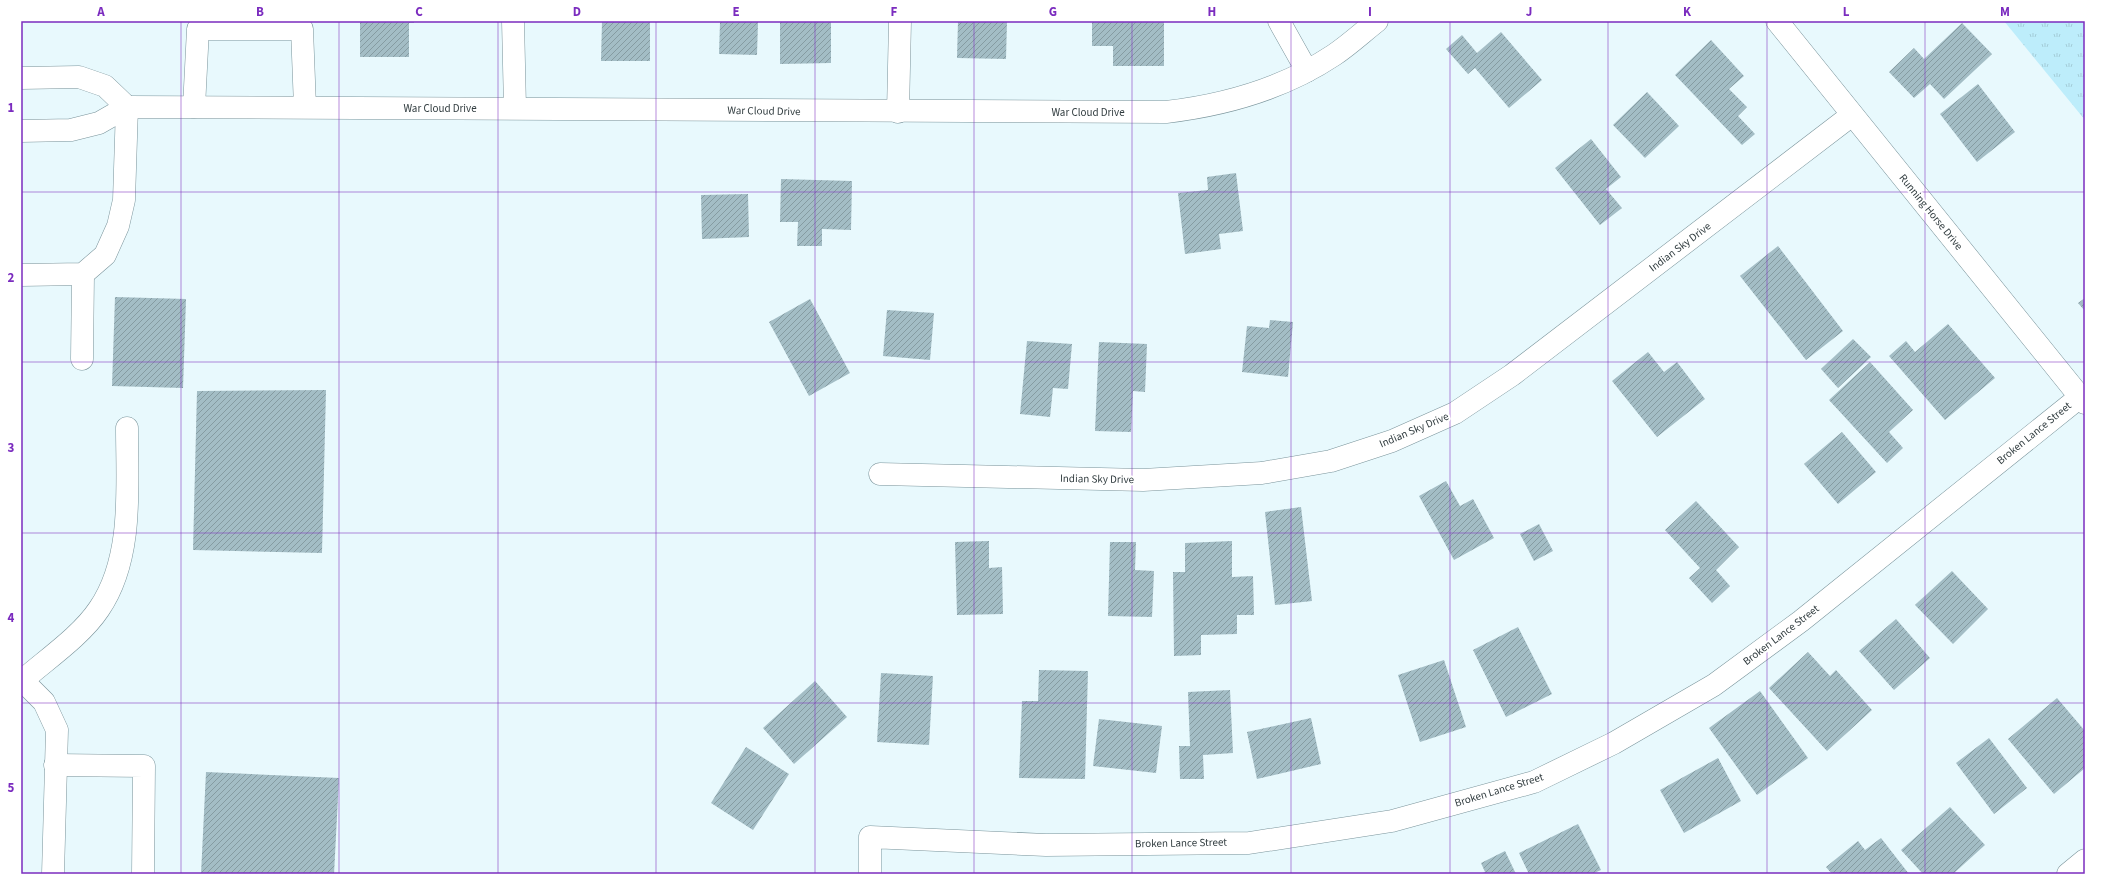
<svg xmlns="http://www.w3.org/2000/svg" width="2106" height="895" font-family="'Source Sans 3',sans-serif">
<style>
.grass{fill:url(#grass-tufts)}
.building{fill:url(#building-hatch)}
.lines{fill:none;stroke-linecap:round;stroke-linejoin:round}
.minor-casing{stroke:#7a949b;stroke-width:23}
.minor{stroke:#fff;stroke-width:22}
.grid{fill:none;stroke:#7b2cbf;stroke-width:1;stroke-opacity:0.55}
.labels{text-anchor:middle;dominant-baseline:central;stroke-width:4;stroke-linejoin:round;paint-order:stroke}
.street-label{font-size:11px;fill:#323d40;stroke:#fff}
.neatline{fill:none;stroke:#7b2cbf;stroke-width:1.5}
.grid-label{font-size:13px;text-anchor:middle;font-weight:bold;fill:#7b2cbf}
</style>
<defs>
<pattern id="grass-tufts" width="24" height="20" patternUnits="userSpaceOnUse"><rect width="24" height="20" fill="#bdedfb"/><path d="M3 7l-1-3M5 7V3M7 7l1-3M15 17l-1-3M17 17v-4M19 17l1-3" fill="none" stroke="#a3ccd8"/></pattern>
<pattern id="building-hatch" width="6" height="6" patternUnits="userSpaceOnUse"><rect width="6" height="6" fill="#a3bdc5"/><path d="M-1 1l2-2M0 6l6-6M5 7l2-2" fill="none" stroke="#859ba1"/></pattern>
</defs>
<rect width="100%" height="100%" fill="#e8f9fd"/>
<path class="grass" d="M 2004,21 L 2085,21 L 2085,120 Z"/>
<g class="building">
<path d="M 360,21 L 414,21 L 414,23 L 409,23 L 409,57 L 360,57 Z"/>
<path d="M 602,21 L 650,21 L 650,61 L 601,61 Z"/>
<path d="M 780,21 L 831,21 L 831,63 L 780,64 Z"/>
<path d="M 958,21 L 1007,21 L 1006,59 L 957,58 Z"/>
<path d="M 1092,21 L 1164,21 L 1164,66 L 1113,66 L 1113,46 L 1092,46 Z"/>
<path d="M 720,22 L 758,22 L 757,55 L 719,54 Z"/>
<path d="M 1962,23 L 1992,54 L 1944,99 L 1930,84 L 1914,98 L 1889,72 L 1914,48 L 1924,59 Z"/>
<path d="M 1501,32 L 1542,80 L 1509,108 L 1475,68 L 1468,74 L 1446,49 L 1462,35 L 1477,53 Z"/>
<path d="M 1711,40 L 1744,76 L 1729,89 L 1747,107 L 1738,116 L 1755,134 L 1742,145 L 1675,75 Z"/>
<path d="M 1978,84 L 2015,132 L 1977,162 L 1940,114 Z"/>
<path d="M 1647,92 L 1679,126 L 1645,158 L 1613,125 Z"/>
<path d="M 1591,139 L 1621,177 L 1606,189 L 1622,208 L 1600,225 L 1555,168 Z"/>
<path d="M 1236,173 L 1243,231 L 1219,234 L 1221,249 L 1185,254 L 1178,193 L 1208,190 L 1207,177 Z"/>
<path d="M 781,179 L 852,181 L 851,230 L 822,229 L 822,246 L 797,246 L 798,222 L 780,222 Z"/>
<path d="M 748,194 L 749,237 L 702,239 L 701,195 Z"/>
<path d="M 1778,246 L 1843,331 L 1806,360 L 1740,276 Z"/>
<path d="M 115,297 L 186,299 L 183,388 L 112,386 Z"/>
<path d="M 2085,298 L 2085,311 L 2078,303 Z"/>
<path d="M 810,299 L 850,373 L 809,396 L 769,322 Z"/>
<path d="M 887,310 L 934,313 L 930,360 L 883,356 Z"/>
<path d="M 1270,320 L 1293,322 L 1288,377 L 1242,372 L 1247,326 L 1269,328 Z"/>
<path d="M 1948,324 L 1995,378 L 1945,420 L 1889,356 L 1906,341 L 1915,352 Z"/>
<path d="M 1853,339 L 1871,357 L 1838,388 L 1821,369 Z"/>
<path d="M 1027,341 L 1072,344 L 1068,389 L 1053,388 L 1050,417 L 1020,414 Z"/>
<path d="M 1099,342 L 1147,344 L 1145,392 L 1133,391 L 1131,432 L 1095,431 Z"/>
<path d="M 1648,352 L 1664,372 L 1677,362 L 1705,399 L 1657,437 L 1612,381 Z"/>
<path d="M 1870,362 L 1913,410 L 1889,432 L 1903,448 L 1887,463 L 1829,400 Z"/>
<path d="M 326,390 L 322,553 L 193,550 L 197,391 Z"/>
<path d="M 1842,432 L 1876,472 L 1838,504 L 1804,464 Z"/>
<path d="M 1446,481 L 1460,506 L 1473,499 L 1494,538 L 1454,560 L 1419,496 Z"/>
<path d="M 1696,501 L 1739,547 L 1716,570 L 1730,586 L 1712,603 L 1689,578 L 1700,568 L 1665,530 Z"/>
<path d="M 1301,507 L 1312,601 L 1275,605 L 1265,512 Z"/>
<path d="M 1539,524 L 1553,551 L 1534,561 L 1520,534 Z"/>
<path d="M 989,541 L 989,568 L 1002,567 L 1003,614 L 957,615 L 955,542 Z"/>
<path d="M 1232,541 L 1232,577 L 1253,576 L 1254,615 L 1237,615 L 1237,634 L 1201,635 L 1201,655 L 1174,656 L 1173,572 L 1185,572 L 1185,543 Z"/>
<path d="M 1110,542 L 1136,542 L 1135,570 L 1154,571 L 1152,617 L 1108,616 Z"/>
<path d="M 1952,571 L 1988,609 L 1953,644 L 1915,605 Z"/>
<path d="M 1896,619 L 1930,658 L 1894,690 L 1859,651 Z"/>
<path d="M 1518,627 L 1552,694 L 1506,717 L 1473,650 Z"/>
<path d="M 1808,652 L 1830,676 L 1836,670 L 1872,710 L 1827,751 L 1769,688 Z"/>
<path d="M 1444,660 L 1466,727 L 1420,742 L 1398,675 Z"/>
<path d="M 1039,670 L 1088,671 L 1085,779 L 1019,778 L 1022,701 L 1038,701 Z"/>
<path d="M 881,673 L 933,676 L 929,745 L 877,742 Z"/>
<path d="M 815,681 L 847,717 L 794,764 L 763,728 Z"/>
<path d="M 1230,690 L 1233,753 L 1203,755 L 1204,779 L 1180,779 L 1179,746 L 1190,746 L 1188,692 Z"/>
<path d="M 1760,691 L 1808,758 L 1757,795 L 1709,728 Z"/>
<path d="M 2057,698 L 2085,731 L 2085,768 L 2054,794 L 2008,739 Z"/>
<path d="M 1311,718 L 1321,764 L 1257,779 L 1247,732 Z"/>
<path d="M 1099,719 L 1162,726 L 1156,773 L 1093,766 Z"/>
<path d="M 1989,738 L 2027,788 L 1994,814 L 1956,763 Z"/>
<path d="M 746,747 L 789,774 L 753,830 L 711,803 Z"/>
<path d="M 1718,758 L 1741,801 L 1684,833 L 1660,790 Z"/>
<path d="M 206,772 L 339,778 L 334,874 L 201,874 Z"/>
<path d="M 1950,807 L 1985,845 L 1953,874 L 1923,874 L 1901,850 Z"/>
<path d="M 1578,824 L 1601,870 L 1592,874 L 1529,874 L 1519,853 Z"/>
<path d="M 1881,838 L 1909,874 L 1832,874 L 1826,867 L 1858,841 L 1865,850 Z"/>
<path d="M 1505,851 L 1516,874 L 1480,874 L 1485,872 L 1481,863 Z"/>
</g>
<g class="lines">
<defs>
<g id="minor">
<path d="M 513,21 L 515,108"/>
<path d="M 1279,21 L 1307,71"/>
<path d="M 1777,21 L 2085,403"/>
<path d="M 21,78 L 79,77 L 105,86 L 127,107"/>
<path d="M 194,107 L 198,29 L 302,29 L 305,107"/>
<path d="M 898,112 L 900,21"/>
<path d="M 21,131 L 71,130 L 99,123 L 127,107 L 1166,112 C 1226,105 1283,89 1334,55 C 1349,45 1363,32 1377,21"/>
<path d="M 21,275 L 83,274 L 105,255 L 118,226 L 124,200 L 127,107"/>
<path d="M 82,359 L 83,274"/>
<path d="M 880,474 L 1143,480 L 1262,473 L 1331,461 L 1392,441 L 1455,413 L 1512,375 L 1852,115"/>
<path d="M 21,679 L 44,702 L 57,730 L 53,874"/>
<path d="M 23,680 C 47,659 81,636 99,609 C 134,558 127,486 127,428"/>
<path d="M 55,765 L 144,766 L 143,874"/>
<path d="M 870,874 L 870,837 L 1046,845 L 1249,843 L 1392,821 L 1534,782 L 1614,743 L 1714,685 L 1801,621 L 2080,397"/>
<path d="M 2068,874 L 2085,860"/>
</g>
</defs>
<use href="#minor" class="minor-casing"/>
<use href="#minor" class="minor"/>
</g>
<path class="grid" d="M 181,21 L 181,874M 339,21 L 339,874M 498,21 L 498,874M 656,21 L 656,874M 815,21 L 815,874M 974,21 L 974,874M 1132,21 L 1132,874M 1291,21 L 1291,874M 1450,21 L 1450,874M 1608,21 L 1608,874M 1767,21 L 1767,874M 1925,21 L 1925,874M 21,192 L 2085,192M 21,362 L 2085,362M 21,533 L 2085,533M 21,703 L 2085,703"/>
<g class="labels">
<g class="street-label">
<text x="440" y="108">War Cloud Drive</text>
<text transform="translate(764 111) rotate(1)">War Cloud Drive</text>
<text x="1088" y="112">War Cloud Drive</text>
<text transform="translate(1931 212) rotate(51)">Running Horse Drive</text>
<text transform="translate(1680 247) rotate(-37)">Indian Sky Drive</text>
<text transform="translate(1414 430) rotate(-23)">Indian Sky Drive</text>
<text transform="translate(2034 433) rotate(-39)">Broken Lance Street</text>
<text transform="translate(1097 479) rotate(1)">Indian Sky Drive</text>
<text transform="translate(1781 635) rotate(-37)">Broken Lance Street</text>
<text transform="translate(1499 790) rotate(-17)">Broken Lance Street</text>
<text transform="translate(1181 843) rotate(-1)">Broken Lance Street</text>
</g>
</g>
<rect width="2106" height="895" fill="none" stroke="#ffffff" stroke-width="44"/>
<rect x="22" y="22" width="2062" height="851" class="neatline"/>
<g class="grid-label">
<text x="101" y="16">A</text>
<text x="260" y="16">B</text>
<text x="419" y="16">C</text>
<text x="577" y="16">D</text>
<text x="736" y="16">E</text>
<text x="894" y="16">F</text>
<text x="1053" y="16">G</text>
<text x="1212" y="16">H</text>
<text x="1370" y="16">I</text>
<text x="1529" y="16">J</text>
<text x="1687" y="16">K</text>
<text x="1846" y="16">L</text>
<text x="2005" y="16">M</text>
<text x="11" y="112">1</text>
<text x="11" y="282">2</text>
<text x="11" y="452">3</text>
<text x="11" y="622">4</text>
<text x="11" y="792">5</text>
</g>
</svg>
